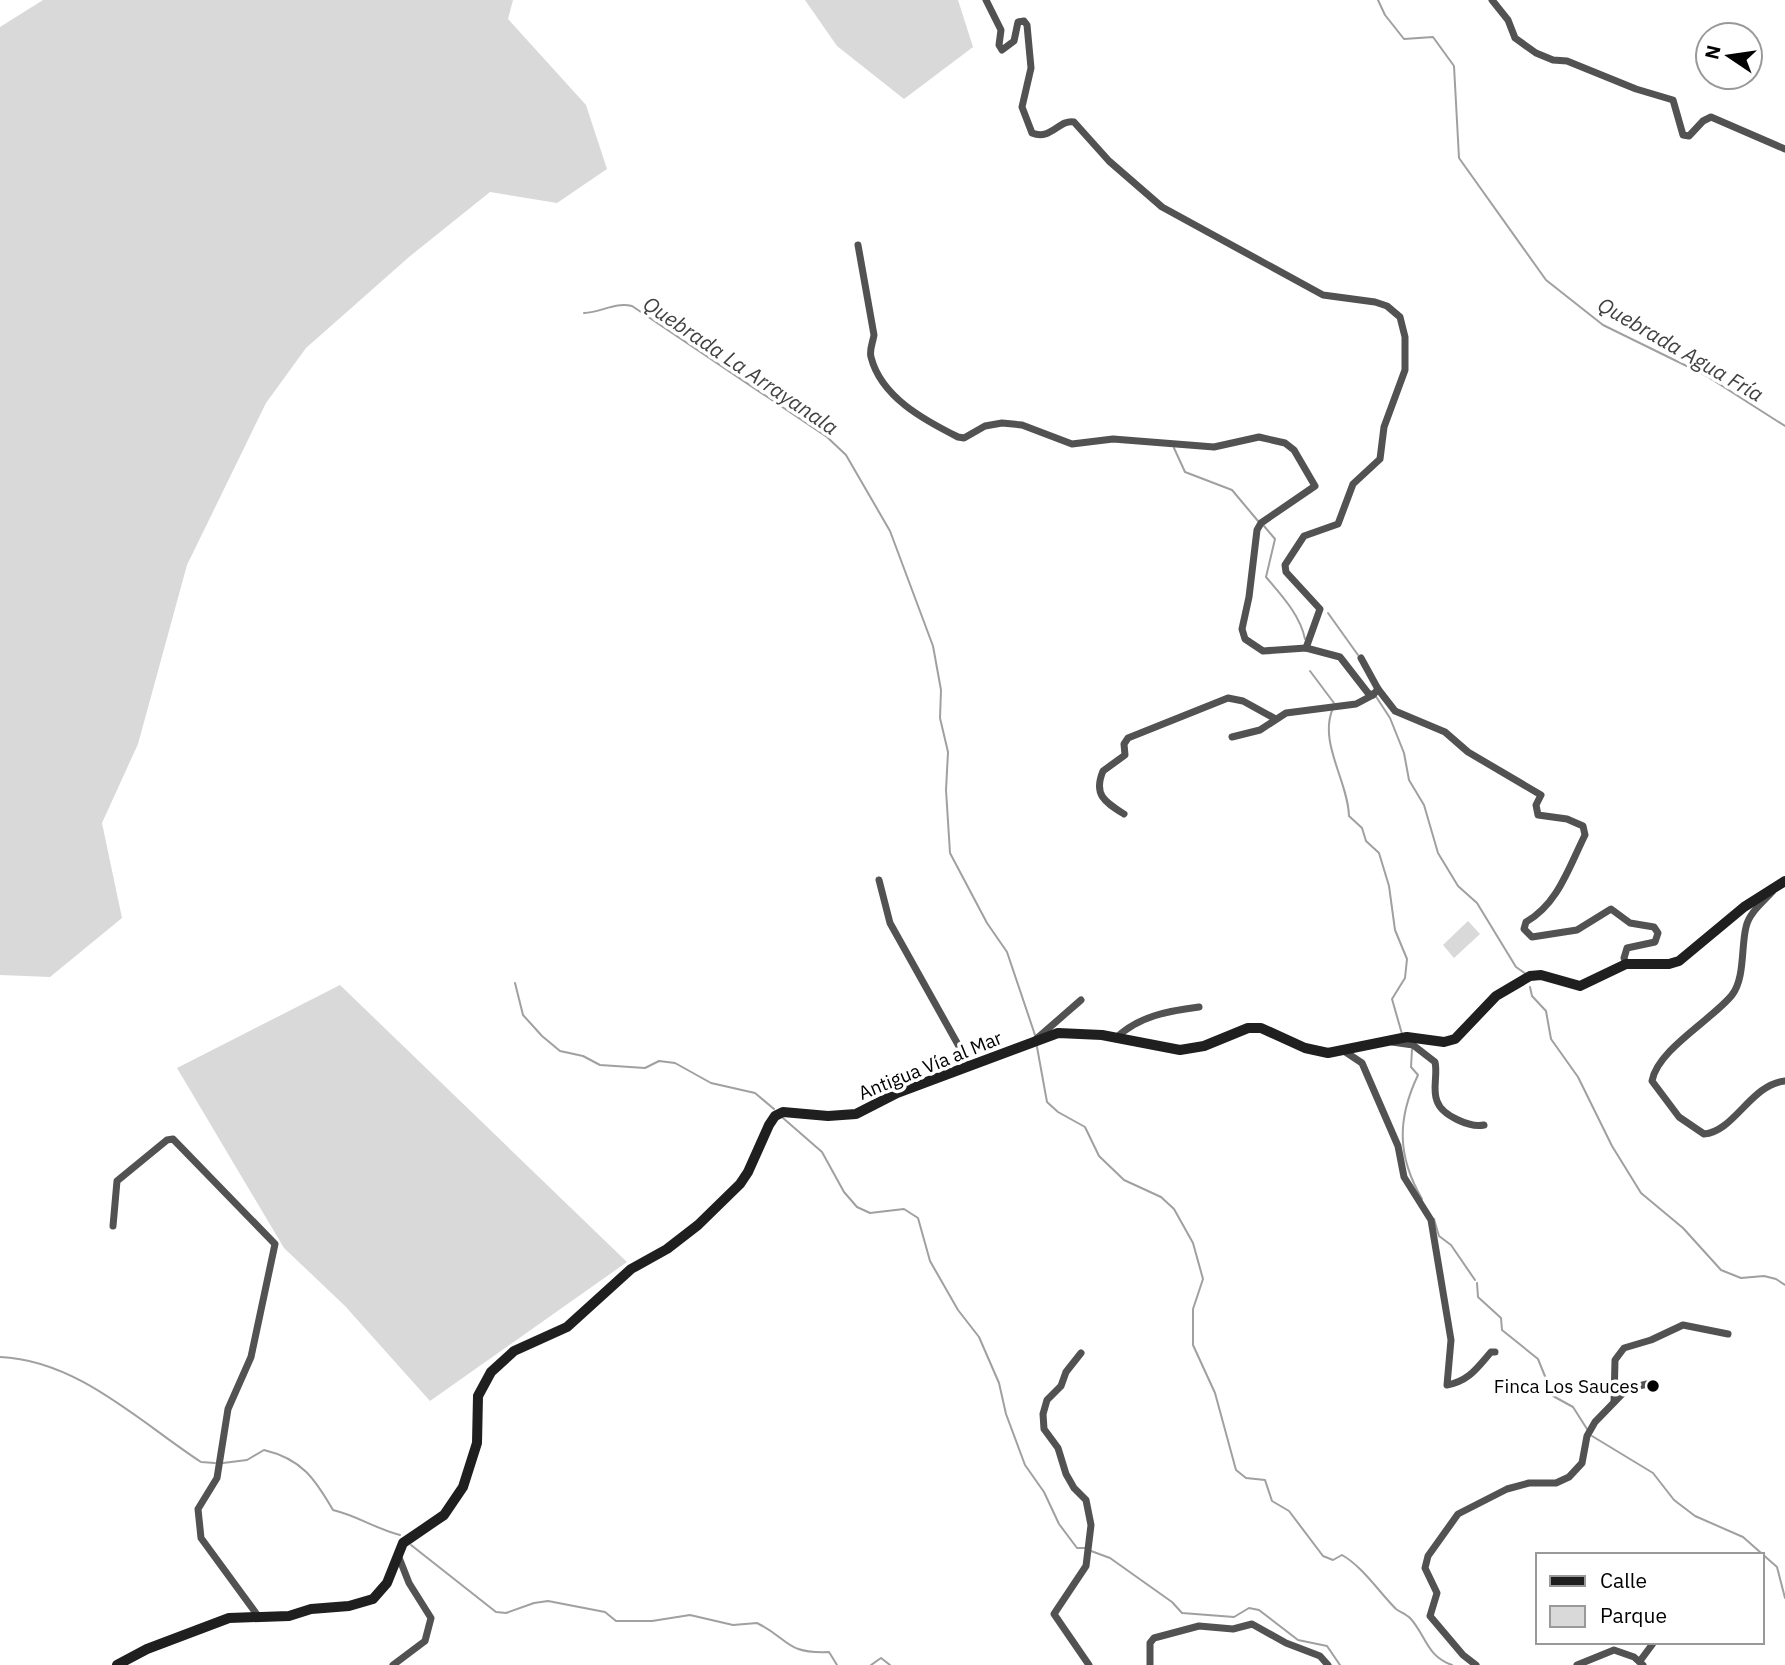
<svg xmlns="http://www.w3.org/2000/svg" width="1785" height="1665" font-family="'IBM Plex Sans',sans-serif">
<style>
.green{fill:#d9d9d9}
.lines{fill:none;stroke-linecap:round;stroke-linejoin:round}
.stream{stroke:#a0a0a0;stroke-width:2}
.street{stroke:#525252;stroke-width:7}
.secondary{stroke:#1f1f1f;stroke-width:10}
.poi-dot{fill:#000;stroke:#fff;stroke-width:2.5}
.labels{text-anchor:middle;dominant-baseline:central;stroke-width:7;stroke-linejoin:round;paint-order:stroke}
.street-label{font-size:19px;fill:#000;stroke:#fff}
.poi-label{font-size:19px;fill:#000;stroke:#fff;text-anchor:end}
.water-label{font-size:21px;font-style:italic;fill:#414141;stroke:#fff}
</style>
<rect width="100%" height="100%" fill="#fff"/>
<g class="green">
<path d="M 43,0 L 513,0 L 508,19 L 586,105 L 607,169 L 557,203 L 490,192 L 409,257 L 306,348 L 266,403 L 187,565 L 138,744 L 102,823 L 122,918 L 50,977 L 0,975 L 0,27 Z"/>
<path d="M 805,0 L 958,0 L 973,47 L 904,99 L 837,46 Z"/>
<path d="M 1468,921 L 1480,934 L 1454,958 L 1443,945 Z"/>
<path d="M 340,985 L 627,1262 L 430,1401 L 345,1306 L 284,1248 L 177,1068 Z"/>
</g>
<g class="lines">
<g class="stream">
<path d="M 1378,0 L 1385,15 L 1404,39 L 1433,37 L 1454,66 L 1459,158 L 1546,280 L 1603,325 L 1705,375 L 1785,426"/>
<path d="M 584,313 C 602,312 615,302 632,306 L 827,437 L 846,455 L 890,531 L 933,646 L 941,690 L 940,718 L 948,752 L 946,790 L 950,853 L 987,923 L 1007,952 L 1035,1035"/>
<path d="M 1174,448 L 1185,472 L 1232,490 L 1258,521"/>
<path d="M 1264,526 L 1275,539 L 1266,577 C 1282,596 1300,615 1305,639"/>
<path d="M 1328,613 L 1358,655"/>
<path d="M 1310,671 L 1334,703"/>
<path d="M 1375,695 L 1390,718 L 1404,753 L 1409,780 L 1424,805 L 1438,853 L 1458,886 L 1477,903 L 1516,967 L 1526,974"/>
<path d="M 1333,708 C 1318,742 1348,781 1349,816 L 1362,828 L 1366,841 L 1379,853 L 1389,886 L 1395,930 L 1407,959 L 1405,978 L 1392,999 L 1402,1034"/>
<path d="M 515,983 L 523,1015 L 542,1036 L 560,1051 L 583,1056 L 600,1065 L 645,1068 L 659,1061 L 675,1063 L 711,1083 L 755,1093 L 774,1109"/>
<path d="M 1530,987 L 1532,996 L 1546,1011 L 1551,1039 L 1578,1077 L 1612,1146 L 1641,1193 L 1683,1228 L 1721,1270 L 1741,1278 L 1764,1276 L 1776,1279 L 1785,1285"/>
<path d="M 1037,1047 L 1047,1102 L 1058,1112 L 1085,1127 L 1099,1156 L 1124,1180 L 1161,1197 L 1174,1209 L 1193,1243 L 1203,1279 L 1193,1309 L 1193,1345 L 1215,1393 L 1236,1470 L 1246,1478 L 1265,1480 L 1272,1501 L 1289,1511 L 1323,1556 L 1333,1560 L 1342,1555 C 1363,1567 1379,1592 1396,1609 C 1400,1612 1406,1614 1410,1618 C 1426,1635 1426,1656 1452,1665"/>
<path d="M 1412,1049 L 1411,1067 L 1418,1075 C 1397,1119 1397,1156 1422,1199"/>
<path d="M 783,1118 L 822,1152 L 844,1192 L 857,1207 L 870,1213 L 904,1209 L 918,1218 L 930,1261 L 958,1310 L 979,1337 L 999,1383 L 1006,1414 L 1025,1465 L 1044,1492 L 1059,1524 L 1077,1548 L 1087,1548"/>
<path d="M 1434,1219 L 1439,1236 L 1451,1245 L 1475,1280"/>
<path d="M 1477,1283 L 1478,1297 L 1501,1318 L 1502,1330 L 1538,1359 L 1553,1396 L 1573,1407 L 1587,1429"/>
<path d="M 0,1357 C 77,1360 140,1422 201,1462 L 215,1463"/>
<path d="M 1592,1436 L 1653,1473 L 1674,1500 L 1695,1516 L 1743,1537 L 1777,1567 L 1785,1598"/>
<path d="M 223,1463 L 247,1460 L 264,1450 C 302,1459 315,1479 333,1510 C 358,1516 376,1529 400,1535"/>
<path d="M 411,1545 L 496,1612 L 506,1613 L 534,1603 L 548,1601 L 605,1612 L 616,1621 L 652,1621 L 690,1615 L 733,1625 L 757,1623 C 790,1639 785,1654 829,1652 L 837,1665"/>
<path d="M 1091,1551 L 1110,1558 L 1172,1602 L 1182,1613 L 1234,1617 L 1249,1608 L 1259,1610 L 1298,1640 L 1327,1646 L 1340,1665"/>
<path d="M 871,1665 L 881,1658 L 890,1665"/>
</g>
<g class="street">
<path d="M 986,0 L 1001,30 L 999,45 L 1002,50 L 1014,41 L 1018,22 L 1024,21 L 1027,25 L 1031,68 L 1022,107 L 1032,133 C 1051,141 1059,119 1074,122 L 1109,161 L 1162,207 L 1323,295 L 1375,302 L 1387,306 L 1400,317 L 1405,337 L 1405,370 L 1384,427 L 1380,459 L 1353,484 L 1338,524 L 1304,536 L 1285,565 L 1286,572 L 1320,609 L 1306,648"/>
<path d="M 1492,0 L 1508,20 L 1515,38 L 1536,53 L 1553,60 L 1567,61 L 1636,89 L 1673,100 L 1683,135 L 1689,136 L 1703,121 L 1711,117 L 1785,149"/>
<path d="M 858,245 L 874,335 C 873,342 869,350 871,357 C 881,397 924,420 958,437 L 964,438 L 985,426 L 1002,423 L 1022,425 L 1072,444 L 1113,439 L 1214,447 L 1259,437 L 1285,443 L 1294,450 L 1315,486 L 1261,523 L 1257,530 L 1249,597 L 1242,629 L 1245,639 L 1263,651 L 1306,648 L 1340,657 L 1368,693 L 1373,695 L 1378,689 L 1395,711 L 1445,732 L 1468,752 L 1541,795 L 1536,805 L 1538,815 L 1567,819 L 1583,826 L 1585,835 C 1569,867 1558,904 1526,922 L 1524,929 L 1532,937 L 1577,930 L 1611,909 L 1630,923 L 1654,927 L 1658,933 L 1655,942 L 1627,948 L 1624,958 L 1626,964"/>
<path d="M 1361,658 L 1378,689"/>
<path d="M 1232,737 L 1260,730 L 1286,713 L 1356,704 L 1373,695"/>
<path d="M 1124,814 C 1105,802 1093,795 1103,771 L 1125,755 L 1124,744 L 1128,738 L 1228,698 L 1243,701 L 1274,718"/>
<path d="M 879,880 L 890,923 L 970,1066"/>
<path d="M 1772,892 C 1763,902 1749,913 1746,927 C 1741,947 1745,978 1732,995 C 1713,1019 1657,1050 1652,1081 L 1679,1117 L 1704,1134 C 1734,1132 1751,1084 1785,1081"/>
<path d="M 1116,1038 C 1139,1016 1168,1011 1199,1007"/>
<path d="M 1034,1041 L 1081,1000"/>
<path d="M 1392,1042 L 1413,1045 L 1435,1062 C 1438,1075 1432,1089 1437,1101 C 1442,1116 1471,1128 1484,1125"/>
<path d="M 1344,1051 L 1362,1063 L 1398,1146 L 1404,1177 L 1431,1220 L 1451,1340 L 1447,1385 C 1469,1381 1477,1368 1491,1352 L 1495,1352"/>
<path d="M 113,1226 L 117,1181 L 167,1140 L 173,1139 L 275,1244 L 251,1357 L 228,1409 L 217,1478 L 198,1509 L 201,1538 L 258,1616"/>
<path d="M 1081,1353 L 1066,1372 L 1061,1386 L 1047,1400 L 1043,1414 L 1044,1429 L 1058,1448 L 1066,1474 L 1074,1488 L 1086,1500 L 1091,1525 L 1086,1566 L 1054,1614 L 1089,1665"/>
<path d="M 1614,1402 L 1615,1360 L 1624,1348 L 1651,1340 L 1683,1325 L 1728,1334"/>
<path d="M 1640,1661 L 1654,1642"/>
<path d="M 393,1665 L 425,1641 L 431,1618 L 409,1583 L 398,1555"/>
<path d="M 1150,1665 L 1150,1643 L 1154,1638 L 1199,1626 L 1233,1629 L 1252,1624 L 1286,1643 L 1320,1656 L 1328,1665"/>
<path d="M 1476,1665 L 1463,1655 L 1430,1616 L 1437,1593 L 1425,1568 L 1428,1556 L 1458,1514 L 1507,1489 L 1529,1483 L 1556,1483 L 1569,1477 L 1582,1463 L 1587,1436 L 1595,1422 L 1627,1389 L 1647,1384"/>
<path d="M 1577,1665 L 1614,1650 L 1634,1657 L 1643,1665"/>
</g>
<path class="secondary" d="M 117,1665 L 147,1649 L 229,1618 L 289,1616 L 311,1609 L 349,1606 L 373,1599 L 387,1583 L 403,1543 L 444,1515 L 463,1487 L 477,1443 L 478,1396 L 491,1372 L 514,1351 L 567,1327 L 631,1269 L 667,1249 L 698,1225 L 740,1184 L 748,1172 L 769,1125 L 775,1116 L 783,1112 L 828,1116 L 856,1114 L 897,1093 L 1058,1033 L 1102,1035 L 1180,1050 L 1204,1046 L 1248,1028 L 1261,1028 L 1305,1048 L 1328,1053 L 1407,1037 L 1444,1042 L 1455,1039 L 1496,996 L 1530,976 L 1541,975 L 1580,986 L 1626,964 L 1669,964 L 1679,961 L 1744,907 L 1785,881"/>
</g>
<circle class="poi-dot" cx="1653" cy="1386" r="7"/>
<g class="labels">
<g class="street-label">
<text transform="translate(930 1065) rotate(-22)">Antigua Vía al Mar</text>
</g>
<g class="poi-label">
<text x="1639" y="1386">Finca Los Sauces</text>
</g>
<g class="water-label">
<text transform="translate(1681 349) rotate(30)">Quebrada Agua Fría</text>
<text transform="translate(741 365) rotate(34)">Quebrada La Arrayanala</text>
</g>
</g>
<rect x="1536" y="1553" width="228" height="91" fill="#ffffff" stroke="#999999" stroke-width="2"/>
<rect x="1550" y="1576" width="35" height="10" fill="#1f1f1f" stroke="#999999" stroke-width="2"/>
<text x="1600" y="1588" font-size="21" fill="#000000">Calle</text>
<rect x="1550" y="1606" width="35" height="21" fill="#d9d9d9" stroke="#999999" stroke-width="2"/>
<text x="1600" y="1623" font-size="21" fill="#000000">Parque</text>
<g transform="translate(1729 56) rotate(283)"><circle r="33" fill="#ffffff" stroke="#999999" stroke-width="2"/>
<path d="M0-5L12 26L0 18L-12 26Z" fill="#000000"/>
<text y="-10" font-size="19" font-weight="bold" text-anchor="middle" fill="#000000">N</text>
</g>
</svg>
